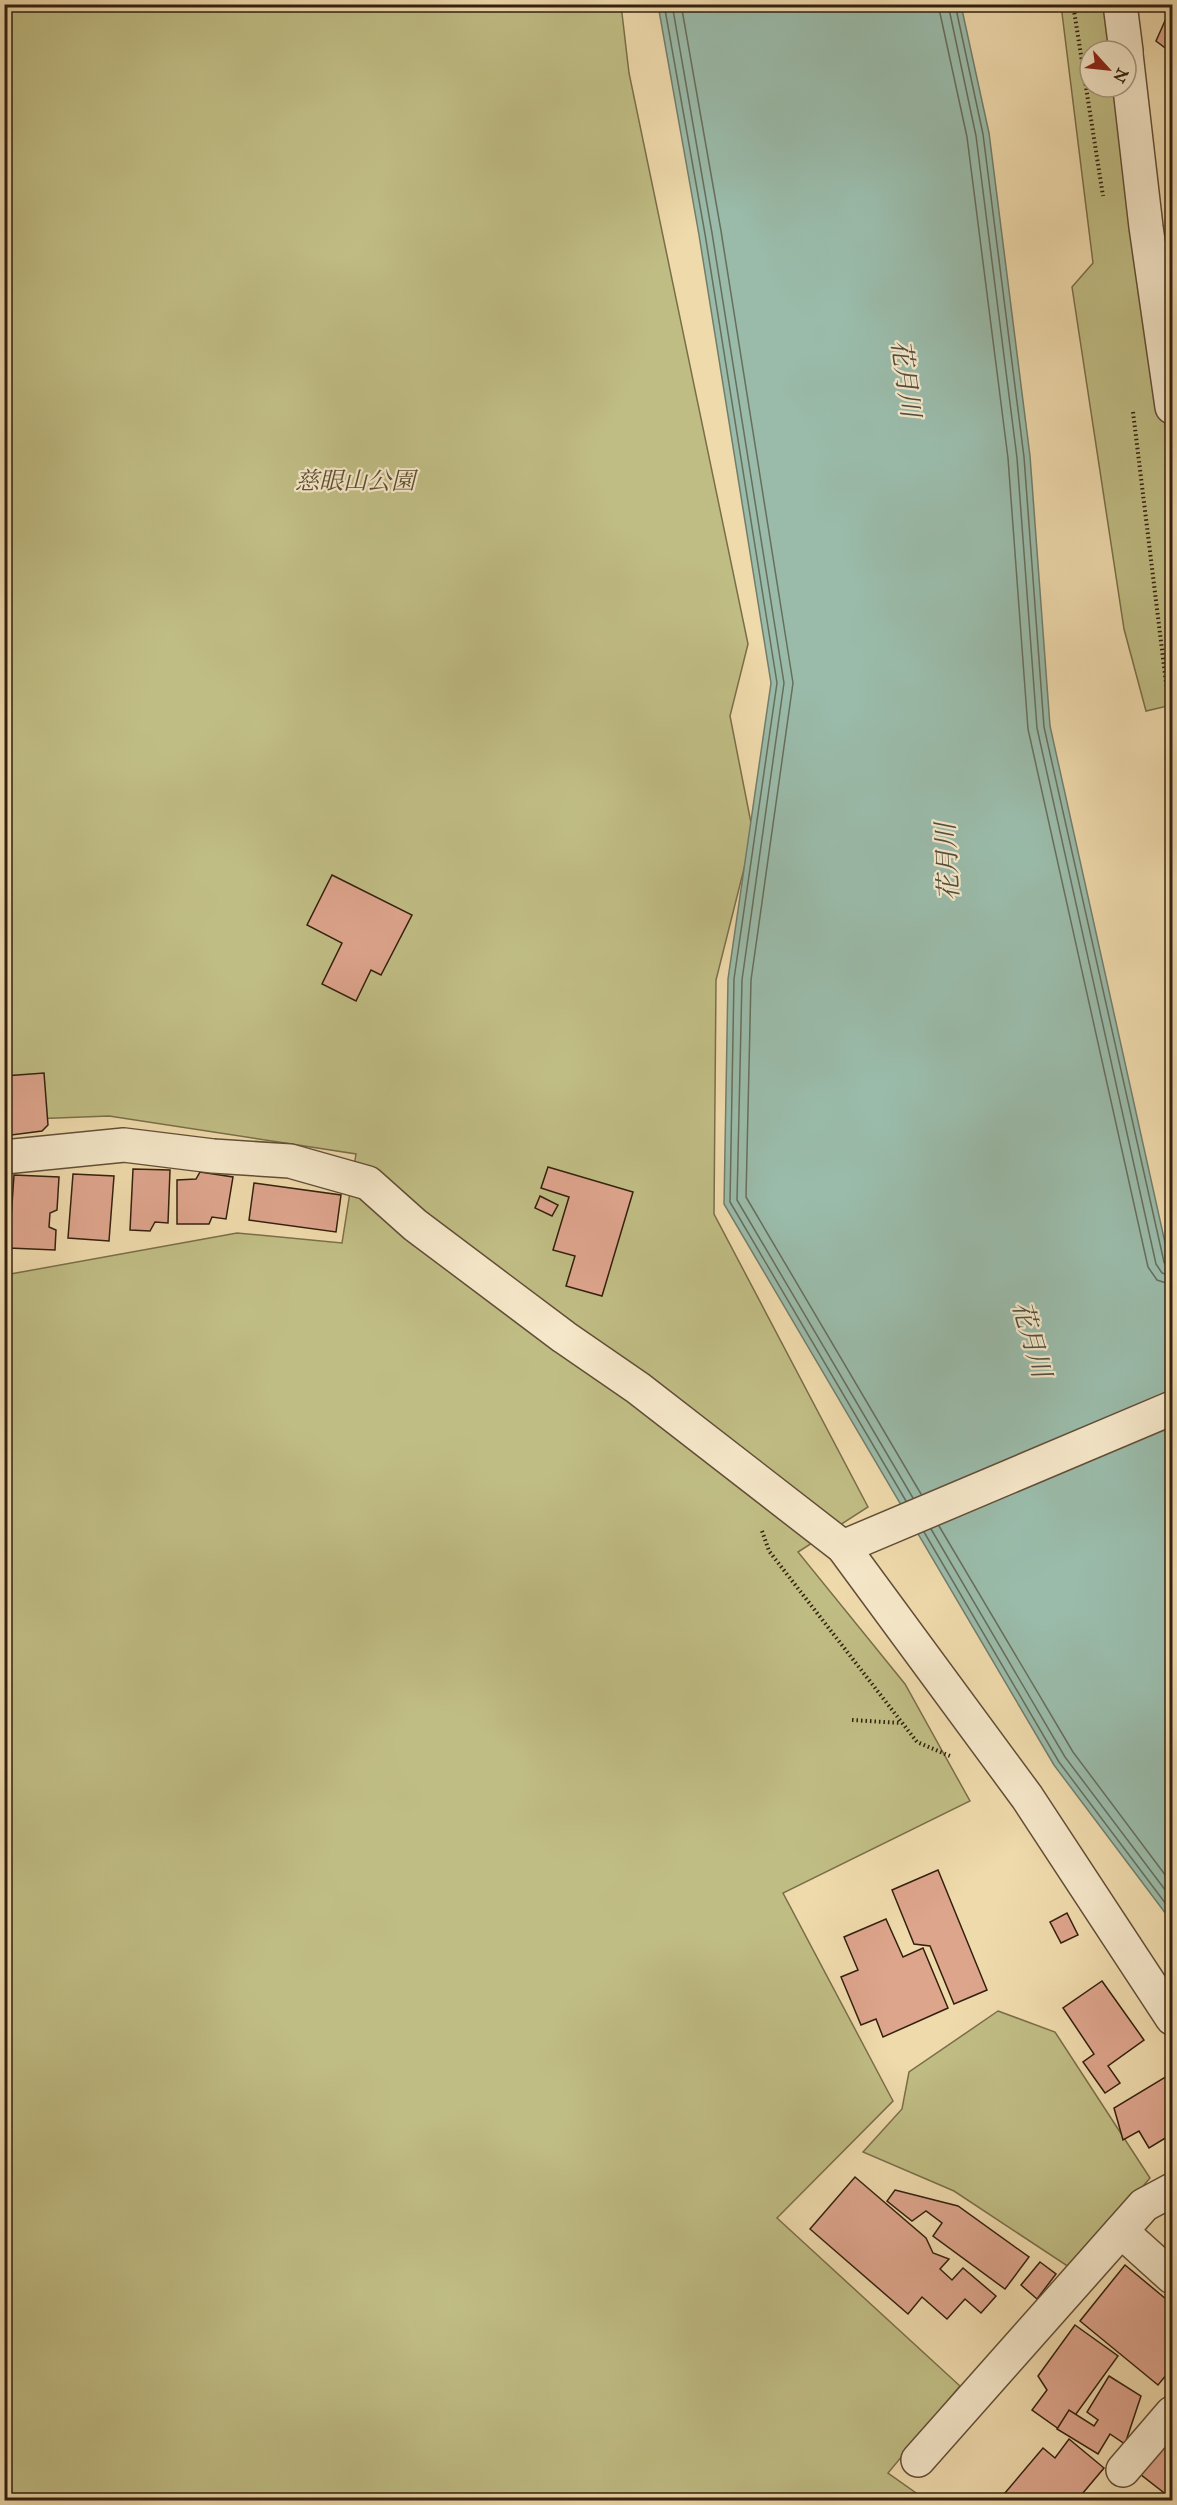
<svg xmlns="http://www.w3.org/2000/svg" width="1177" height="2505" font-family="'IM FELL Great Primer','Noto Serif JP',serif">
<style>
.green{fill:#c0bd84;stroke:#7a6e49;stroke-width:1.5}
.water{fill:#9abbaa;stroke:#717d6c;stroke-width:1.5}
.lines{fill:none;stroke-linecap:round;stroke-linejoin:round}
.shore{stroke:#666e5c;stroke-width:1.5}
.building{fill:#dea58d;stroke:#33200e;stroke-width:1.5}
.minor-casing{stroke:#624e36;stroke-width:36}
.path{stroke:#33200e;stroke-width:4;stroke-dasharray:1.5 3;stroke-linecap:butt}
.minor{stroke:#f5e7c9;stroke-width:33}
.labels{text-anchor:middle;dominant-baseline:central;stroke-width:4.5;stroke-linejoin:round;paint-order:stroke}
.park-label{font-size:24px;font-style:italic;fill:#5d4f31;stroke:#f5e7c9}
.water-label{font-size:26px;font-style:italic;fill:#524e3d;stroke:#f5e7c9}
</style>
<rect width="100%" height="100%" fill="#efdaac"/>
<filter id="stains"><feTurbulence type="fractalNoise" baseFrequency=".00333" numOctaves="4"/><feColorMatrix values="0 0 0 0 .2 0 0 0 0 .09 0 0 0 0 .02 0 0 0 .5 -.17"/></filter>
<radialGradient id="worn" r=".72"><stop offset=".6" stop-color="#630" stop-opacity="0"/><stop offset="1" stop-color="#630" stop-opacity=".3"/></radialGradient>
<g class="green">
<path d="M 5,5 L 621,5 L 629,73 L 748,644 L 730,716 L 753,833 L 716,980 L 714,1214 L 868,1507 L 798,1552 L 905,1684 L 970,1801 L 783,1893 L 893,2101 L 777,2218 L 960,2386 L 888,2473 L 926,2500 L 5,2500 L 5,1275 L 237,1233 L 342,1243 L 356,1154 L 109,1116 L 5,1120 Z"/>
<path d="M 1061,5 L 1105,5 L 1112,51 L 1090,51 L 1090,87 L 1117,87 L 1172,474 L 1172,705 L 1146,711 L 1124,629 L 1072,287 L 1093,263 Z"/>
<path d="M 998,2011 L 1055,2032 L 1150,2178 L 1072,2269 L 954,2191 L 863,2152 L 902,2109 L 909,2072 Z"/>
</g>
<path class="water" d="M 658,5 L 961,5 L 989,133 L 1030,456 L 1050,726 L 1172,1274 L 1172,1922 L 1054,1765 L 724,1204 L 728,979 L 771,683 L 699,235 Z"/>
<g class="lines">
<g class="shore">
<path d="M 664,4 L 705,234 L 777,683 L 734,979 L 730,1202 L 906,1501"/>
<path d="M 672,4 L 712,233 L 784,683 L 742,980 L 737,1200 L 913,1498"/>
<path d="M 681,4 L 721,231 L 793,683 L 751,980 L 746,1197 L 921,1494"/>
<path d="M 938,4 L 967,137 L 1008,458 L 1028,729 L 1148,1267 L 1157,1280 L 1172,1285"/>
<path d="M 948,4 L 976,136 L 1017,458 L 1037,728 L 1156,1264 L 1162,1273 L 1172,1276"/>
<path d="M 955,4 L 983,134 L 1024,457 L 1044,727 L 1164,1262 L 1167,1267 L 1172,1268"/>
<path d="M 939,1526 L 1073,1752 L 1172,1884"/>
<path d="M 931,1529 L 1065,1757 L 1172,1899"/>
<path d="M 924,1532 L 1059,1762 L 1172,1912"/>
</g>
</g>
<g class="building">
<path d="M 1172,5 L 1172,53 L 1156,41 Z"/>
<path d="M 332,875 L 412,915 L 381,975 L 371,970 L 356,1001 L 322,984 L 342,943 L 307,925 Z"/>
<path d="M 44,1073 L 48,1125 L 42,1131 L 4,1136 L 4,1076 Z"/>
<path d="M 548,1167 L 633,1192 L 602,1296 L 566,1286 L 575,1256 L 553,1250 L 569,1197 L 541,1188 Z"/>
<path d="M 133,1169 L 170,1170 L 168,1223 L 155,1222 L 150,1231 L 130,1230 Z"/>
<path d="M 200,1172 L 233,1177 L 226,1219 L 212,1217 L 209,1224 L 177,1224 L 177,1180 L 196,1179 Z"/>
<path d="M 73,1174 L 114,1176 L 109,1241 L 68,1238 Z"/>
<path d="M 14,1175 L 59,1177 L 57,1210 L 50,1213 L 49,1227 L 56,1230 L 55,1250 L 9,1248 Z"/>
<path d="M 254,1183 L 341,1195 L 336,1232 L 249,1220 Z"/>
<path d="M 540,1196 L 558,1205 L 552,1216 L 535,1208 Z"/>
<path d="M 938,1870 L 987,1990 L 954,2004 L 930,1946 L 914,1944 L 892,1890 Z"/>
<path d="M 1067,1913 L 1078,1935 L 1061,1943 L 1050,1922 Z"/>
<path d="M 886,1919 L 903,1957 L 923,1948 L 948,2008 L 883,2037 L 876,2019 L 861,2025 L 841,1977 L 858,1970 L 844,1937 Z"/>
<path d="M 1102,1981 L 1144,2040 L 1108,2066 L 1120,2083 L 1105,2093 L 1083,2062 L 1094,2054 L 1063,2008 Z"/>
<path d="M 1172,2073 L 1172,2134 L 1149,2148 L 1139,2131 L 1123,2140 L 1114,2108 Z"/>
<path d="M 855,2177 L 926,2238 L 933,2253 L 949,2259 L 940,2269 L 952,2280 L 963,2268 L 996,2296 L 981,2313 L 965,2299 L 947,2319 L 922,2297 L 908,2314 L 810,2229 Z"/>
<path d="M 895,2190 L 958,2206 L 1029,2257 L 1005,2289 L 933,2236 L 942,2223 L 926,2211 L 912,2221 L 887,2201 Z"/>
<path d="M 1040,2262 L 1056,2274 L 1037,2299 L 1021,2285 Z"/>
<path d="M 1125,2265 L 1172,2304 L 1172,2368 L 1158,2385 L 1080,2321 Z"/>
<path d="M 1075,2325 L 1118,2356 L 1063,2432 L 1032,2410 L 1047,2390 L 1038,2376 Z"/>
<path d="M 1109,2376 L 1141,2396 L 1125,2444 L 1110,2434 L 1098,2454 L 1057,2429 L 1069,2410 L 1094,2426 L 1098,2420 L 1087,2412 Z"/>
<path d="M 1069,2439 L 1104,2468 L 1077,2500 L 999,2500 L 1043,2448 L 1055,2458 Z"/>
<path d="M 1163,2443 L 1172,2444 L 1172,2499 L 1140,2474 Z"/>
</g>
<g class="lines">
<defs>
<g id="minor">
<path d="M 1120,4 L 1126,51"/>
<path d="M 1126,54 L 1146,227 L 1172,407"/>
<path d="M 4,1157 L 124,1145 L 213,1156 L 290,1161 L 368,1183 L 415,1225 L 564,1337 L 638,1388 L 843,1547 L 1027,1797 L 1172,2018"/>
<path d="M 843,1547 L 1172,1408"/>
<path d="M 1121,2231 L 1172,2277"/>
<path d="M 918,2460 L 1144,2205 L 1172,2190"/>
<path d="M 1123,2470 L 1172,2413"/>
</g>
</defs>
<use href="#minor" class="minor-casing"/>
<g class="path">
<path d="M 1073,4 L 1103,196"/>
<path d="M 1133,412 L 1172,732"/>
<path d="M 762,1531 L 769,1551 L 917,1742 L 950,1756"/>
<path d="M 852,1720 L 901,1723"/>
</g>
<use href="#minor" class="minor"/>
</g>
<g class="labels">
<g class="park-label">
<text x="355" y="481">慈眼山公園</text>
</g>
<g class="water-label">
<text transform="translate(906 378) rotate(82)">花月川</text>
<text transform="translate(947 862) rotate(-93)">花月川</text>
<text transform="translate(1032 1339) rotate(74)">花月川</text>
</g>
</g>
<rect width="1177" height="2505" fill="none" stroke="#efdaac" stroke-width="24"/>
<rect x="6" y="6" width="1165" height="2493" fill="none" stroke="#33200e" stroke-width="3"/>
<rect x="12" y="12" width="1153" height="2481" fill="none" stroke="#33200e" stroke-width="1.5"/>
<g transform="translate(1108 69) rotate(117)"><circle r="28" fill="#f5e7c9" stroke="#a7977e" stroke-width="1.5"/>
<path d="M0-4.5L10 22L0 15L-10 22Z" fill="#8f2418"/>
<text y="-9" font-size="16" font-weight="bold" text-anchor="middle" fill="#33200e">N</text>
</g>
<rect width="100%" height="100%" filter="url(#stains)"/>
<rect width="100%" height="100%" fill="url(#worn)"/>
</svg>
